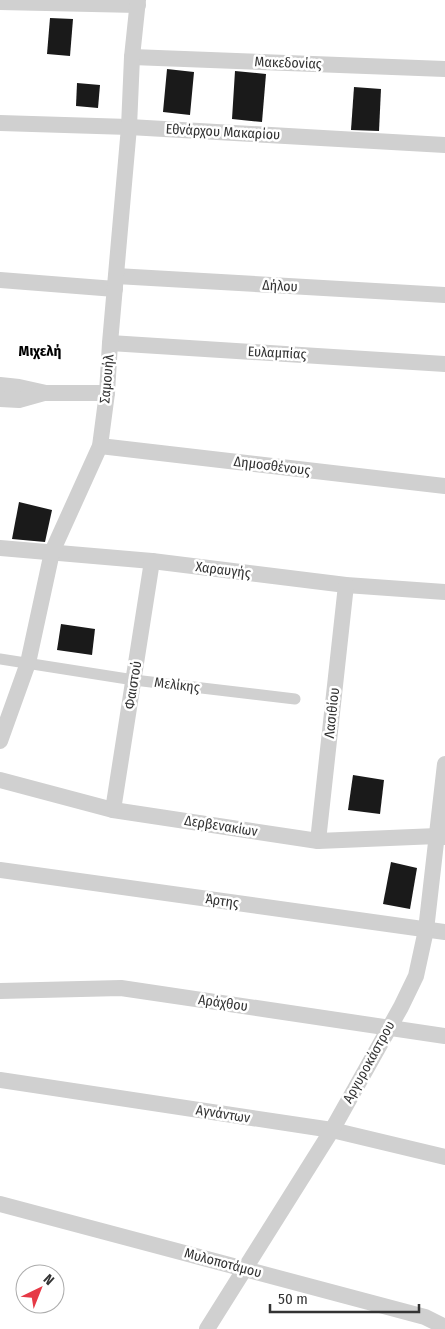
<svg xmlns="http://www.w3.org/2000/svg" width="445" height="1329" font-family="'Fira Sans Condensed',sans-serif">
<style>
.building{fill:#1a1a1a}
.lines{fill:none;stroke-linecap:round;stroke-linejoin:round}
.pedestrian{stroke:#d0d0d0;stroke-width:11}
.minor{stroke:#d0d0d0;stroke-width:16}
.labels{text-anchor:middle;dominant-baseline:central;stroke-width:5;stroke-linejoin:round;paint-order:stroke}
.street-label{font-size:14px;fill:#333;stroke:#fff}
.neighbourhood-label{font-size:15px;font-weight:bold;fill:#000;stroke:#fff}
</style>
<rect width="100%" height="100%" fill="#fff"/>
<g class="building">
<path d="M 50,18 L 73,19 L 70,56 L 47,54 Z"/>
<path d="M 167,69 L 194,72 L 190,115 L 163,112 Z"/>
<path d="M 235,71 L 266,74 L 262,122 L 232,119 Z"/>
<path d="M 77,83 L 100,85 L 98,108 L 76,106 Z"/>
<path d="M 354,87 L 381,89 L 379,131 L 351,130 Z"/>
<path d="M 19,502 L 52,510 L 45,542 L 12,539 Z"/>
<path d="M 61,624 L 95,629 L 92,655 L 57,650 Z"/>
<path d="M 353,775 L 384,780 L 380,814 L 348,810 Z"/>
<path d="M 391,862 L 417,868 L 410,909 L 383,904 Z"/>
</g>
<g class="lines">
<path class="pedestrian" d="M 0,659 L 134,680 L 295,699"/>
<g class="minor">
<path d="M 0,2 L 138,5"/>
<path d="M 132,57 L 445,69"/>
<path d="M 0,123 L 129,127 L 445,145"/>
<path d="M 116,276 L 445,295"/>
<path d="M 0,280 L 115,289"/>
<path d="M 110,343 L 445,364"/>
<path d="M 0,385 L 19,387 L 46,393 L 107,393"/>
<path d="M 0,399 L 19,400 L 44,393"/>
<path d="M 100,446 L 445,486"/>
<path d="M 0,548 L 152,561 L 346,585 L 445,592"/>
<path d="M 0,741 L 28,663 L 52,552 L 100,446 L 107,393 L 110,343 L 129,127 L 132,57 L 138,0"/>
<path d="M 0,780 L 113,810 L 318,841 L 437,836 L 445,837"/>
<path d="M 113,810 L 152,561"/>
<path d="M 318,841 L 346,585"/>
<path d="M 0,870 L 445,932"/>
<path d="M 0,991 L 121,988 L 445,1036"/>
<path d="M 0,1080 L 332,1130 L 445,1157"/>
<path d="M 0,1204 L 425,1317 L 445,1327"/>
<path d="M 207,1329 L 332,1130 L 401,1007 L 416,976 L 426,930 L 445,764"/>
</g>
</g>
<g class="labels">
<g class="street-label">
<text transform="translate(288 63) rotate(2)">Μακεδονίας</text>
<text transform="translate(223 132) rotate(3)">Εθνάρχου Μακαρίου</text>
<text transform="translate(280 286) rotate(3)">Δήλου</text>
<text transform="translate(277 353) rotate(3)">Ευλαμπίας</text>
<text transform="translate(107 379) rotate(-85)">Σαμουήλ</text>
<text transform="translate(272 466) rotate(7)">Δημοσθένους</text>
<text transform="translate(223 570) rotate(7)">Χαραυγής</text>
<text transform="translate(133 685) rotate(-81)">Φαιστού</text>
<text transform="translate(177 685) rotate(7)">Μελίκης</text>
<text transform="translate(332 713) rotate(-84)">Λασιθίου</text>
<text transform="translate(221 826) rotate(9)">Δερβενακίων</text>
<text transform="translate(222 901) rotate(8)">Άρτης</text>
<text transform="translate(223 1003) rotate(8)">Αράχθου</text>
<text transform="translate(369 1062) rotate(-61)">Αργυροκάστρου</text>
<text transform="translate(223 1114) rotate(9)">Αγνάντων</text>
<text transform="translate(223 1263) rotate(15)">Μυλοποτάμου</text>
</g>
<g class="neighbourhood-label">
<text x="40" y="351">Μιχελή</text>
</g>
</g>
<g transform="translate(40 1289) rotate(43)"><circle r="24" fill="#ffffff" stroke="#adadad"/>
<path d="M0-4L9 19L0 12L-9 19Z" fill="#e63946"/>
<text y="-8" font-size="14" font-weight="bold" text-anchor="middle" fill="#333333">N</text>
</g>
<path d="M270 1304v8h149v-8" fill="none" stroke="#333333" stroke-width="2.5"/>
<text x="278" y="1304" font-size="15" fill="#333333" stroke="#ffffff" stroke-width="4" paint-order="stroke">50 m</text>
</svg>
